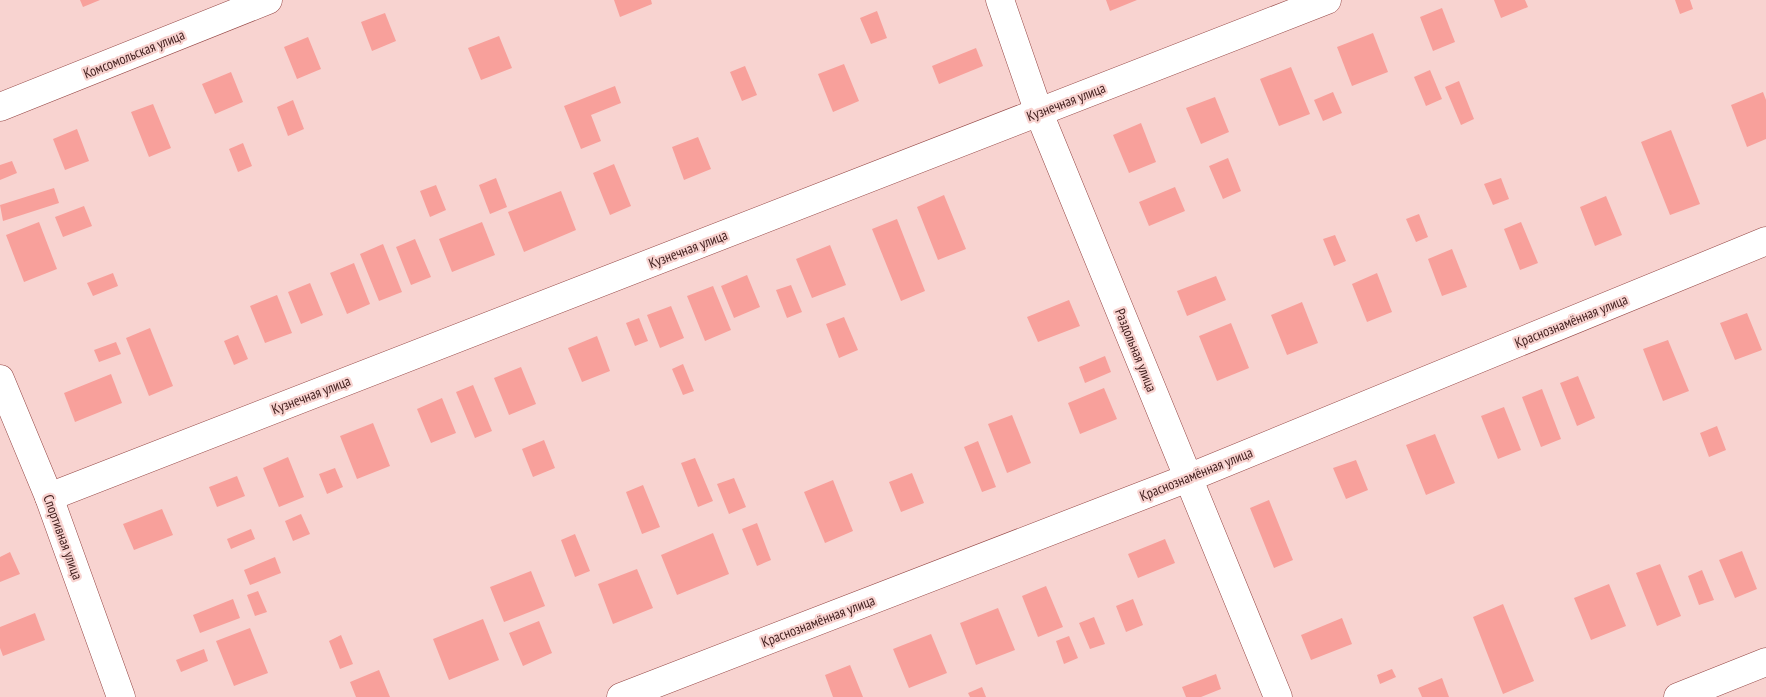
<svg xmlns="http://www.w3.org/2000/svg" width="1766" height="697" font-family="'PT Sans Narrow',sans-serif">
<style>
.building{fill:#f8a09b}
.lines{fill:none;stroke-linecap:round;stroke-linejoin:round}
.minor-casing{stroke:#944644;stroke-width:29}
.minor{stroke:#fff;stroke-width:28}
.labels{text-anchor:middle;dominant-baseline:central;stroke-width:4.5;stroke-linejoin:round;paint-order:stroke}
.street-label{font-size:14px;fill:#452221;stroke:#f8d3d0}
</style>
<rect width="100%" height="100%" fill="#f8d3d0"/>
<g class="building">
<path d="M 80,0 L 100,0 L 83,7 Z"/>
<path d="M 614,0 L 651,0 L 652,4 L 620,17 Z"/>
<path d="M 1106,0 L 1137,0 L 1110,11 Z"/>
<path d="M 1494,0 L 1525,0 L 1528,7 L 1501,18 Z"/>
<path d="M 1675,0 L 1690,0 L 1693,9 L 1680,14 Z"/>
<path d="M 1442,8 L 1455,42 L 1433,51 L 1420,17 Z"/>
<path d="M 877,11 L 887,38 L 871,44 L 860,18 Z"/>
<path d="M 385,13 L 396,41 L 372,51 L 361,22 Z"/>
<path d="M 1373,33 L 1388,72 L 1352,86 L 1337,47 Z"/>
<path d="M 499,36 L 512,68 L 481,80 L 468,48 Z"/>
<path d="M 308,37 L 321,69 L 297,79 L 284,47 Z"/>
<path d="M 976,48 L 983,66 L 939,84 L 932,66 Z"/>
<path d="M 844,64 L 859,101 L 833,112 L 818,74 Z"/>
<path d="M 745,66 L 757,95 L 742,101 L 730,72 Z"/>
<path d="M 1291,67 L 1310,114 L 1279,126 L 1260,79 Z"/>
<path d="M 1430,70 L 1442,99 L 1426,106 L 1414,77 Z"/>
<path d="M 231,72 L 243,102 L 215,114 L 202,84 Z"/>
<path d="M 1459,81 L 1474,119 L 1461,125 L 1445,87 Z"/>
<path d="M 615,86 L 621,103 L 591,115 L 601,141 L 581,149 L 564,106 Z"/>
<path d="M 1333,92 L 1342,113 L 1323,121 L 1314,100 Z"/>
<path d="M 1763,92 L 1766,100 L 1766,139 L 1747,147 L 1731,105 Z"/>
<path d="M 1215,97 L 1229,132 L 1201,144 L 1186,108 Z"/>
<path d="M 293,100 L 304,129 L 288,136 L 277,107 Z"/>
<path d="M 153,104 L 171,148 L 149,157 L 131,112 Z"/>
<path d="M 1141,123 L 1156,162 L 1129,173 L 1113,135 Z"/>
<path d="M 77,129 L 89,161 L 65,170 L 53,139 Z"/>
<path d="M 1671,130 L 1700,204 L 1670,215 L 1641,142 Z"/>
<path d="M 698,137 L 711,169 L 684,180 L 672,147 Z"/>
<path d="M 243,143 L 252,166 L 238,172 L 229,149 Z"/>
<path d="M 1228,158 L 1241,191 L 1223,199 L 1209,166 Z"/>
<path d="M 12,161 L 17,173 L 0,180 L 0,165 Z"/>
<path d="M 614,164 L 631,206 L 610,215 L 593,173 Z"/>
<path d="M 496,178 L 507,207 L 490,214 L 479,185 Z"/>
<path d="M 1501,178 L 1509,199 L 1493,205 L 1484,184 Z"/>
<path d="M 436,185 L 446,210 L 430,217 L 420,191 Z"/>
<path d="M 1175,187 L 1185,211 L 1149,226 L 1139,202 Z"/>
<path d="M 54,188 L 59,203 L 3,221 L 0,205 Z"/>
<path d="M 561,191 L 576,230 L 524,252 L 508,212 Z"/>
<path d="M 944,195 L 966,249 L 938,260 L 917,207 Z"/>
<path d="M 1606,196 L 1622,235 L 1595,246 L 1580,207 Z"/>
<path d="M 84,206 L 92,226 L 63,237 L 55,217 Z"/>
<path d="M 1419,214 L 1428,237 L 1416,242 L 1406,219 Z"/>
<path d="M 897,219 L 925,291 L 901,301 L 872,229 Z"/>
<path d="M 39,222 L 57,269 L 24,282 L 6,235 Z"/>
<path d="M 482,222 L 495,255 L 452,272 L 439,239 Z"/>
<path d="M 1521,222 L 1538,263 L 1520,270 L 1504,229 Z"/>
<path d="M 1335,235 L 1346,261 L 1334,266 L 1323,239 Z"/>
<path d="M 415,239 L 431,277 L 411,285 L 396,247 Z"/>
<path d="M 383,244 L 402,292 L 379,301 L 360,254 Z"/>
<path d="M 830,245 L 846,285 L 812,298 L 796,259 Z"/>
<path d="M 1452,249 L 1467,287 L 1442,296 L 1428,259 Z"/>
<path d="M 354,263 L 370,304 L 347,314 L 330,273 Z"/>
<path d="M 113,273 L 118,286 L 93,296 L 87,283 Z"/>
<path d="M 1377,273 L 1392,312 L 1367,322 L 1352,284 Z"/>
<path d="M 747,275 L 760,307 L 734,318 L 721,286 Z"/>
<path d="M 1216,276 L 1226,300 L 1187,316 L 1177,291 Z"/>
<path d="M 310,283 L 323,315 L 301,324 L 288,292 Z"/>
<path d="M 791,285 L 802,312 L 787,318 L 776,290 Z"/>
<path d="M 713,286 L 731,330 L 705,341 L 687,296 Z"/>
<path d="M 277,295 L 292,333 L 265,343 L 250,306 Z"/>
<path d="M 1069,300 L 1080,326 L 1038,342 L 1027,317 Z"/>
<path d="M 1302,302 L 1318,343 L 1287,355 L 1271,315 Z"/>
<path d="M 671,306 L 684,338 L 660,348 L 647,315 Z"/>
<path d="M 1747,313 L 1762,350 L 1735,360 L 1720,323 Z"/>
<path d="M 844,317 L 858,350 L 839,358 L 826,324 Z"/>
<path d="M 639,318 L 648,341 L 635,346 L 626,323 Z"/>
<path d="M 1231,323 L 1249,368 L 1217,381 L 1199,336 Z"/>
<path d="M 150,328 L 173,386 L 149,396 L 126,338 Z"/>
<path d="M 238,335 L 248,359 L 234,365 L 224,341 Z"/>
<path d="M 597,336 L 610,371 L 582,382 L 568,348 Z"/>
<path d="M 1668,340 L 1689,391 L 1663,401 L 1643,349 Z"/>
<path d="M 116,342 L 121,354 L 99,362 L 94,350 Z"/>
<path d="M 1105,356 L 1111,372 L 1085,383 L 1079,367 Z"/>
<path d="M 683,364 L 694,391 L 683,395 L 672,369 Z"/>
<path d="M 521,367 L 536,404 L 509,415 L 494,378 Z"/>
<path d="M 111,374 L 122,403 L 75,422 L 64,393 Z"/>
<path d="M 1578,376 L 1595,418 L 1577,426 L 1560,383 Z"/>
<path d="M 473,385 L 492,431 L 475,438 L 456,392 Z"/>
<path d="M 1104,388 L 1117,419 L 1080,434 L 1068,403 Z"/>
<path d="M 1542,389 L 1561,439 L 1541,447 L 1522,397 Z"/>
<path d="M 442,398 L 456,433 L 431,443 L 417,409 Z"/>
<path d="M 1504,407 L 1521,450 L 1498,459 L 1481,416 Z"/>
<path d="M 1012,415 L 1031,463 L 1007,473 L 988,424 Z"/>
<path d="M 373,423 L 390,466 L 357,479 L 340,436 Z"/>
<path d="M 1717,426 L 1726,450 L 1709,457 L 1700,433 Z"/>
<path d="M 1435,434 L 1455,483 L 1426,495 L 1406,445 Z"/>
<path d="M 544,440 L 555,468 L 533,477 L 522,449 Z"/>
<path d="M 978,441 L 996,487 L 982,492 L 964,447 Z"/>
<path d="M 288,457 L 304,497 L 279,507 L 263,468 Z"/>
<path d="M 695,458 L 713,501 L 698,507 L 681,463 Z"/>
<path d="M 1356,460 L 1368,490 L 1346,499 L 1333,468 Z"/>
<path d="M 335,468 L 343,487 L 327,494 L 319,474 Z"/>
<path d="M 912,473 L 924,503 L 901,512 L 889,482 Z"/>
<path d="M 237,476 L 245,496 L 217,507 L 209,487 Z"/>
<path d="M 734,478 L 746,507 L 729,514 L 717,484 Z"/>
<path d="M 833,480 L 853,531 L 825,543 L 804,492 Z"/>
<path d="M 643,485 L 660,527 L 642,534 L 626,492 Z"/>
<path d="M 1269,500 L 1293,560 L 1274,568 L 1250,508 Z"/>
<path d="M 162,509 L 173,535 L 134,550 L 123,524 Z"/>
<path d="M 301,514 L 310,534 L 293,541 L 285,521 Z"/>
<path d="M 757,523 L 771,560 L 757,566 L 742,529 Z"/>
<path d="M 251,529 L 255,539 L 231,549 L 227,539 Z"/>
<path d="M 713,533 L 729,574 L 677,595 L 661,555 Z"/>
<path d="M 575,534 L 590,571 L 575,577 L 561,540 Z"/>
<path d="M 1165,539 L 1175,563 L 1138,578 L 1128,554 Z"/>
<path d="M 1742,551 L 1757,589 L 1735,598 L 1719,560 Z"/>
<path d="M 10,552 L 20,574 L 0,582 L 0,557 Z"/>
<path d="M 275,557 L 281,573 L 250,585 L 244,570 Z"/>
<path d="M 1660,564 L 1681,616 L 1657,626 L 1636,573 Z"/>
<path d="M 637,569 L 653,608 L 613,624 L 598,584 Z"/>
<path d="M 1702,570 L 1714,600 L 1699,605 L 1688,576 Z"/>
<path d="M 531,571 L 545,606 L 504,622 L 490,587 Z"/>
<path d="M 1609,584 L 1626,626 L 1591,640 L 1574,598 Z"/>
<path d="M 1046,586 L 1063,627 L 1038,637 L 1022,596 Z"/>
<path d="M 258,591 L 267,612 L 255,616 L 247,595 Z"/>
<path d="M 233,599 L 240,618 L 200,633 L 193,615 Z"/>
<path d="M 1133,599 L 1143,625 L 1126,632 L 1116,606 Z"/>
<path d="M 1503,604 L 1534,681 L 1503,694 L 1473,617 Z"/>
<path d="M 998,608 L 1015,650 L 976,665 L 960,623 Z"/>
<path d="M 35,613 L 45,640 L 3,656 L 0,648 L 0,627 Z"/>
<path d="M 1094,617 L 1105,644 L 1090,649 L 1079,623 Z"/>
<path d="M 1342,618 L 1352,644 L 1311,660 L 1301,635 Z"/>
<path d="M 483,619 L 499,660 L 449,680 L 433,639 Z"/>
<path d="M 539,621 L 552,653 L 523,666 L 509,633 Z"/>
<path d="M 250,628 L 268,673 L 234,686 L 216,641 Z"/>
<path d="M 931,634 L 947,673 L 909,688 L 893,649 Z"/>
<path d="M 341,635 L 353,664 L 340,669 L 329,641 Z"/>
<path d="M 1069,636 L 1078,658 L 1064,664 L 1056,641 Z"/>
<path d="M 204,649 L 208,661 L 181,672 L 176,660 Z"/>
<path d="M 850,665 L 863,697 L 833,697 L 825,675 Z"/>
<path d="M 1392,669 L 1396,677 L 1380,684 L 1377,675 Z"/>
<path d="M 379,670 L 390,697 L 356,697 L 350,682 Z"/>
<path d="M 1216,674 L 1221,689 L 1201,697 L 1186,697 L 1182,687 Z"/>
<path d="M 1442,678 L 1449,697 L 1422,697 L 1418,688 Z"/>
<path d="M 982,687 L 986,697 L 970,697 L 968,693 Z"/>
</g>
<g class="lines">
<defs>
<g id="minor">
<path d="M 1000,0 L 1039,113 L 1278,697"/>
<path d="M 0,107 L 268,0"/>
<path d="M 0,379 L 49,497 L 121,697"/>
<path d="M 49,497 L 1327,0"/>
<path d="M 621,697 L 1188,478 L 1766,241"/>
<path d="M 1678,697 L 1766,662"/>
</g>
</defs>
<use href="#minor" class="minor-casing"/>
<use href="#minor" class="minor"/>
</g>
<g class="labels">
<g class="street-label">
<text transform="translate(134 54) rotate(-22)">Комсомольская улица</text>
<text transform="translate(1066 102) rotate(-21)">Кузнечная улица</text>
<text transform="translate(688 249) rotate(-21)">Кузнечная улица</text>
<text transform="translate(1571 321) rotate(-22)">Краснознамённая улица</text>
<text transform="translate(1136 350) rotate(68)">Раздольная улица</text>
<text transform="translate(311 395) rotate(-21)">Кузнечная улица</text>
<text transform="translate(1196 474) rotate(-22)">Краснознамённая улица</text>
<text transform="translate(63 537) rotate(70)">Спортивная улица</text>
<text transform="translate(818 621) rotate(-21)">Краснознамённая улица</text>
</g>
</g>
</svg>
